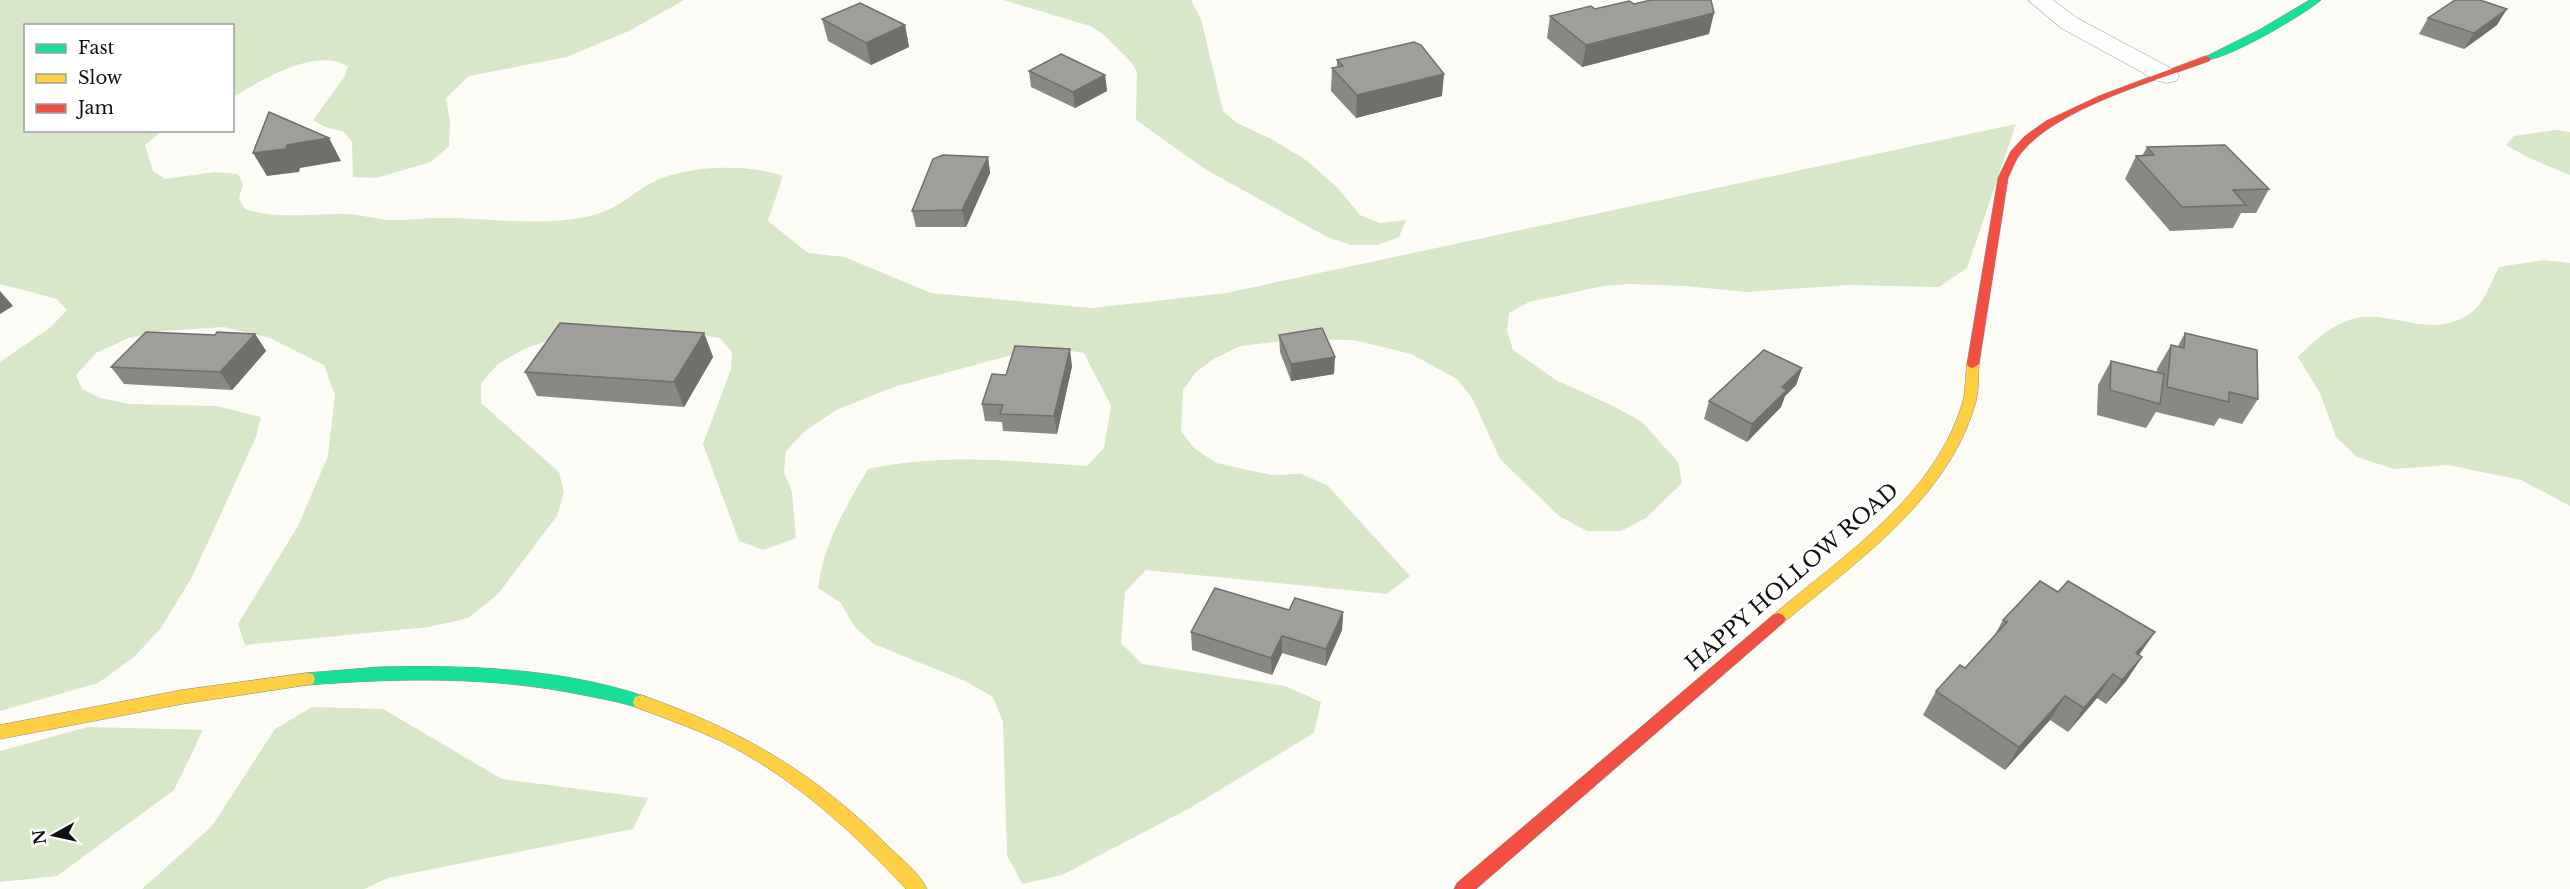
<svg xmlns="http://www.w3.org/2000/svg" width="2570" height="889" font-family="'Libre Baskerville',serif">
<style>
.forest{fill:#d8e7c7}
.lines{fill:none;stroke-linecap:round;stroke-linejoin:round}
.street-casing{stroke:#969694;stroke-width:1}
.fast-casing{stroke:#8d8c8a;stroke-width:1}
.slow-casing{stroke:#8d8c8a;stroke-width:1}
.jam-casing{stroke:#8d8c8a;stroke-width:1}
.street{fill:#fffefe;fill-rule:evenodd}
.fast{fill:#16e098;fill-rule:evenodd}
.slow{fill:#ffcf43;fill-rule:evenodd}
.jam{fill:#f24e42;fill-rule:evenodd}
.wall{fill:#8a8885}
.shaded-wall{fill:#706f6c}
.building{fill:#a09e9b;stroke:#706f6c;stroke-width:1.5}
.labels{text-anchor:middle;dominant-baseline:central;stroke-width:6;stroke-linejoin:round;paint-order:stroke}
.street-label{font-size:21px;fill:#101010;stroke:#fff}
</style>
<rect width="100%" height="100%" fill="#fcfbf6"/>
<g class="forest">
<path d="M 0,0 L 684,0 L 629,31 L 567,57 L 469,76 L 446,98 L 450,122 L 449,146 L 431,162 L 376,178 L 353,177 L 352,142 L 344,132 L 325,127 L 313,120 L 345,76 L 348,66 C 315,47 262,80 233,97 L 232,26 L 26,26 L 26,130 L 162,131 L 145,145 L 153,171 L 165,179 L 215,172 L 238,174 L 243,184 L 239,198 L 245,209 C 278,220 311,213 345,214 C 360,214 375,219 390,220 C 407,221 424,218 440,218 C 490,218 542,227 590,216 C 613,211 627,198 646,186 C 679,165 747,163 783,176 L 768,221 L 808,253 L 844,257 L 931,293 L 1092,308 L 1226,293 L 2016,124 L 1967,268 L 1939,287 L 1851,285 L 1746,292 L 1686,286 L 1629,284 L 1603,286 L 1529,302 L 1509,313 L 1507,331 L 1513,350 L 1556,380 L 1615,407 L 1642,422 L 1678,462 L 1682,483 L 1646,518 L 1621,531 L 1587,531 L 1559,516 L 1500,459 L 1472,398 L 1457,379 L 1411,354 L 1354,340 L 1298,339 L 1241,346 L 1215,358 L 1196,372 L 1183,390 L 1181,431 L 1194,448 L 1216,463 L 1271,475 L 1301,474 L 1327,485 L 1410,576 L 1387,594 L 1146,570 L 1125,592 L 1121,643 L 1142,664 L 1285,686 L 1321,702 L 1314,733 L 1190,808 L 1062,875 L 1022,884 L 1007,855 L 1003,722 L 993,697 L 965,681 L 874,644 L 855,627 L 840,602 L 818,588 C 823,544 846,507 868,469 C 945,453 1010,461 1087,466 L 1104,448 L 1111,406 L 1084,353 L 1058,349 L 1023,352 L 894,387 L 836,410 L 805,431 L 786,451 L 784,472 L 792,492 L 796,538 L 763,550 L 739,541 L 703,444 L 731,369 L 732,352 L 720,338 L 693,334 L 553,339 L 524,349 L 498,364 L 481,383 L 481,403 L 559,472 L 564,492 L 557,516 L 498,594 L 468,618 L 429,627 L 245,645 L 238,624 L 298,526 L 328,456 L 335,395 L 324,365 L 270,338 L 224,327 L 162,331 L 129,338 L 96,353 L 76,375 L 82,389 L 100,398 L 129,404 L 216,406 L 261,417 L 256,437 L 192,577 L 161,628 L 134,657 L 98,683 L 0,711 L 0,362 L 51,327 L 67,310 L 57,299 L 0,284 Z"/>
<path d="M 1004,0 L 1191,0 L 1201,19 L 1223,111 L 1237,123 L 1273,140 L 1306,160 L 1338,188 L 1360,215 L 1380,223 L 1406,220 L 1399,237 L 1377,245 L 1352,245 L 1327,237 L 1205,169 L 1136,120 L 1137,72 L 1131,62 L 1103,34 L 1090,26 Z"/>
<path d="M 2557,130 L 2570,132 L 2570,175 L 2527,157 L 2506,145 L 2514,136 Z"/>
<path d="M 2543,260 L 2570,263 L 2570,506 L 2521,480 L 2448,465 L 2394,469 L 2357,457 L 2336,437 L 2320,393 L 2298,357 C 2315,340 2332,324 2356,318 C 2392,310 2436,342 2473,311 C 2485,301 2492,280 2499,267 Z"/>
<path d="M 312,707 L 383,709 L 502,779 L 648,798 L 633,829 L 388,878 L 364,889 L 142,889 L 212,826 L 275,729 Z"/>
<path d="M 88,727 L 203,730 L 174,790 L 57,876 L 0,882 L 0,751 Z"/>
</g>
<g class="lines">
<defs>
<path id="street" d="M 2028,0 L 2053,0 L 2077,18 L 2176,71 L 2179,76 L 2176,81 L 2167,83 L 2158,81 L 2061,28 Z"/>
<g id="fast">
<path d="M 2310,0 L 2321,0 C 2307,13 2214,68 2201,59 L 2259,30 Z"/>
<path d="M 379,667 C 468,665 561,668 647,697 L 649,702 L 647,707 L 641,709 C 622,702 602,699 583,695 C 491,676 400,678 307,685 L 301,684 L 299,679 L 301,674 L 307,673 Z"/>
</g>
<g id="slow">
<path d="M 1973,360 L 1979,364 C 1978,376 1979,389 1976,401 C 1949,499 1857,561 1783,623 L 1778,625 L 1773,623 L 1770,619 L 1773,615 C 1844,555 1936,495 1963,401 C 1966,389 1965,376 1967,364 Z"/>
<path d="M 307,673 L 313,674 L 315,679 L 313,684 L 307,685 L 182,704 L 0,739 L 0,725 L 182,690 Z"/>
<path d="M 641,695 C 739,729 814,772 887,845 C 900,858 919,872 927,889 L 906,889 C 852,831 793,777 721,741 C 693,728 664,718 635,707 L 633,702 L 635,697 Z"/>
</g>
<g id="jam">
<path d="M 2206,56 L 2211,59 L 2209,61 C 2155,81 2057,108 2021,153 C 2015,160 2012,170 2008,178 L 1979,364 L 1973,368 L 1969,367 L 1967,364 L 1998,178 L 2011,151 L 2025,136 L 2046,121 L 2099,96 Z"/>
<path d="M 1778,613 L 1783,615 L 1786,619 L 1783,623 L 1476,889 L 1454,889 L 1457,883 L 1773,615 Z"/>
</g>
</defs>
<use href="#street" class="street-casing"/>
<use href="#fast" class="fast-casing"/>
<use href="#slow" class="slow-casing"/>
<use href="#jam" class="jam-casing"/>
<use href="#street" class="street"/>
<use href="#fast" class="fast"/>
<use href="#slow" class="slow"/>
<use href="#jam" class="jam"/>
</g>
<g class="wall">
<path d="M 1634,4 L 1709,34 L 1582,67 L 1547,38 L 1550,16 Z"/>
<path d="M 2428,18 L 2497,25 L 2464,49 L 2419,34 Z"/>
<path d="M 822,19 L 905,25 L 909,47 L 871,65 L 828,41 Z"/>
<path d="M 1337,60 L 1442,96 L 1356,118 L 1331,91 L 1332,68 L 1337,67 Z"/>
<path d="M 1029,71 L 1105,75 L 1107,91 L 1075,108 L 1031,87 Z"/>
<path d="M 2147,147 L 2269,189 L 2256,213 L 2241,213 L 2233,228 L 2170,231 L 2125,179 L 2136,156 L 2142,156 Z"/>
<path d="M 988,157 L 990,173 L 966,227 L 916,227 L 912,211 Z"/>
<path d="M 704,333 L 713,357 L 684,407 L 537,396 L 525,372 Z"/>
<path d="M 2185,333 L 2258,399 L 2242,424 L 2219,418 L 2214,426 L 2156,412 L 2146,428 L 2097,415 L 2098,385 L 2111,361 L 2157,372 L 2157,369 L 2171,345 L 2178,346 Z"/>
<path d="M 255,334 L 266,351 L 232,390 L 124,384 L 111,367 L 215,335 Z"/>
<path d="M 1279,335 L 1334,374 L 1291,381 L 1280,352 Z"/>
<path d="M 1072,366 L 1057,434 L 1003,431 L 1002,422 L 985,421 L 982,404 L 1006,375 Z"/>
<path d="M 1802,368 L 1796,385 L 1785,396 L 1781,407 L 1747,442 L 1704,419 L 1709,401 Z"/>
<path d="M 2058,592 L 2155,632 L 2139,655 L 2142,657 L 2126,681 L 2106,704 L 2097,698 L 2068,732 L 2050,720 L 2005,770 L 1923,715 L 1936,691 L 1965,668 L 1993,638 L 2003,620 Z"/>
<path d="M 1289,610 L 1343,612 L 1342,630 L 1326,666 L 1282,653 L 1272,675 L 1192,650 L 1191,632 Z"/>
</g>
<g class="shaded-wall">
<path d="M 2507,9 L 2497,25 L 2464,49 L 2474,33 Z"/>
<path d="M 1714,13 L 1709,34 L 1582,67 L 1586,45 Z"/>
<path d="M 905,25 L 909,47 L 871,65 L 866,43 Z"/>
<path d="M 1444,74 L 1442,96 L 1356,118 L 1357,95 Z"/>
<path d="M 1105,75 L 1107,91 L 1075,108 L 1073,92 Z"/>
<path d="M 329,138 L 341,161 L 300,168 L 299,172 L 267,176 L 253,153 L 287,145 Z"/>
<path d="M 988,157 L 990,173 L 966,227 L 962,210 Z"/>
<path d="M 0,291 L 13,306 L 0,314 Z"/>
<path d="M 704,333 L 713,357 L 684,407 L 674,382 Z"/>
<path d="M 255,334 L 266,351 L 232,390 L 220,372 Z"/>
<path d="M 1070,349 L 1072,366 L 1057,434 L 1054,416 Z"/>
<path d="M 1335,357 L 1334,374 L 1291,381 L 1291,364 Z"/>
<path d="M 1802,368 L 1796,385 L 1785,396 L 1781,407 L 1747,442 L 1752,424 L 1782,387 Z"/>
<path d="M 1343,612 L 1342,630 L 1326,666 L 1326,649 Z"/>
<path d="M 2155,632 L 2138,656 L 2136,653 Z"/>
<path d="M 1282,636 L 1282,653 L 1272,675 L 1271,658 Z"/>
<path d="M 2142,657 L 2126,681 L 2106,704 L 2122,680 Z"/>
<path d="M 2113,674 L 2097,698 L 2068,732 L 2084,708 Z"/>
<path d="M 2065,696 L 2050,720 L 2005,770 L 2019,747 Z"/>
</g>
<g class="building">
<path d="M 1651,0 L 1711,0 L 1714,13 L 1586,45 L 1550,16 L 1591,6 L 1595,9 L 1629,1 L 1634,4 Z"/>
<path d="M 2455,0 L 2480,0 L 2507,9 L 2474,33 L 2428,18 Z"/>
<path d="M 860,3 L 905,25 L 866,43 L 822,19 Z"/>
<path d="M 1414,42 L 1421,45 L 1444,74 L 1357,95 L 1332,68 L 1343,66 L 1337,60 Z"/>
<path d="M 1061,54 L 1105,75 L 1073,92 L 1029,71 Z"/>
<path d="M 269,112 L 329,138 L 287,145 L 286,149 L 253,153 Z"/>
<path d="M 2225,145 L 2269,189 L 2233,190 L 2246,205 L 2182,207 L 2136,156 L 2154,155 L 2147,147 Z"/>
<path d="M 943,155 L 988,157 L 962,210 L 912,211 L 933,159 Z"/>
<path d="M 560,323 L 704,333 L 674,382 L 525,372 Z"/>
<path d="M 1322,328 L 1335,357 L 1291,364 L 1279,335 Z"/>
<path d="M 146,332 L 215,335 L 217,332 L 255,334 L 220,372 L 111,367 Z"/>
<path d="M 2185,333 L 2257,350 L 2258,399 L 2229,392 L 2229,402 L 2167,387 L 2171,345 L 2184,348 Z"/>
<path d="M 1015,346 L 1070,349 L 1054,416 L 1000,414 L 1003,405 L 982,404 L 992,374 L 1006,375 Z"/>
<path d="M 1764,350 L 1802,368 L 1782,387 L 1787,390 L 1752,424 L 1709,401 Z"/>
<path d="M 2111,361 L 2164,374 L 2160,404 L 2110,390 Z"/>
<path d="M 2040,581 L 2058,592 L 2068,581 L 2155,632 L 2136,653 L 2142,657 L 2122,680 L 2113,674 L 2084,708 L 2065,696 L 2019,747 L 1936,691 L 1960,665 L 1965,668 L 2007,622 L 2003,620 Z"/>
<path d="M 1215,588 L 1289,610 L 1295,598 L 1343,612 L 1326,649 L 1282,636 L 1271,658 L 1191,632 Z"/>
</g>
<g class="labels">
<g class="street-label">
<text transform="translate(1792 577) rotate(-41)">HAPPY HOLLOW ROAD</text>
</g>
</g>
<rect x="24" y="24" width="210" height="108" fill="#ffffff" stroke="#9f9f9f" stroke-width="1.5"/>
<rect x="36" y="44" width="30" height="9" fill="#16e098" stroke="#9f9f9f" stroke-width="1.5"/>
<text x="78" y="54" font-size="18" fill="#101010">Fast</text>
<rect x="36" y="74" width="30" height="9" fill="#ffcf43" stroke="#9f9f9f" stroke-width="1.5"/>
<text x="78" y="84" font-size="18" fill="#101010">Slow</text>
<rect x="36" y="104" width="30" height="9" fill="#f24e42" stroke="#9f9f9f" stroke-width="1.5"/>
<text x="78" y="114" font-size="18" fill="#101010">Jam</text>
<g transform="translate(54 835) rotate(262)" stroke="#ffffff" stroke-width="4.5" paint-order="stroke">
<path d="M0-4.5L10 22L0 15L-10 22Z" fill="#101010"/>
<text y="-9" font-size="16" font-weight="bold" text-anchor="middle" fill="#101010">N</text>
</g>
</svg>
